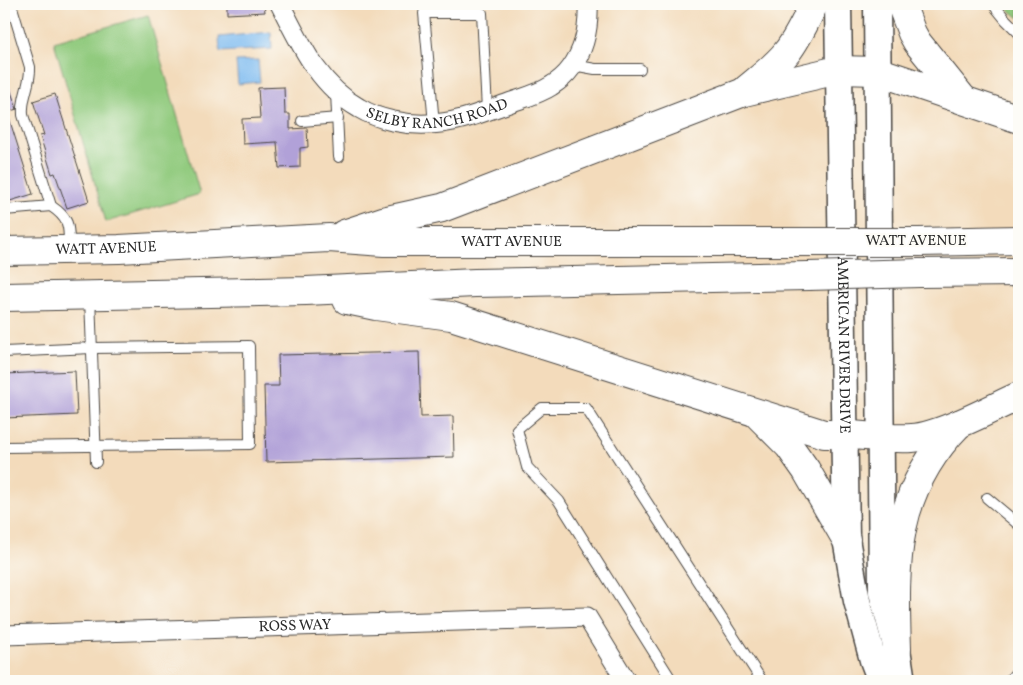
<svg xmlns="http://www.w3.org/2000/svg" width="1023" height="685" font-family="Vollkorn,serif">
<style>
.green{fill:#91ca7e;stroke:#5e7a54}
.water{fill:#7cbaf0;stroke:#54728e}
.building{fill:#b1a1d8}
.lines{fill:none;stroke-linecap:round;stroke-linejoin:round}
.lane-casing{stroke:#494541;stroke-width:12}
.street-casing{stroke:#494541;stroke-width:21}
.secondary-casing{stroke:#494541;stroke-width:29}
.primary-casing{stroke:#494541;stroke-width:30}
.lane{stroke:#fff;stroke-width:10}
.street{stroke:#fff;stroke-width:19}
.secondary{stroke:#fff;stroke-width:26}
.primary{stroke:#fff;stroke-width:28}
.primary-bridge-casing{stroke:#494541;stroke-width:30;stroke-linecap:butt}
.primary-bridge{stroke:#fff;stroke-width:28}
.labels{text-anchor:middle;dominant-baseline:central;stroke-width:4.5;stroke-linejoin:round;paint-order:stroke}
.street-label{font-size:15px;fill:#2b2b2b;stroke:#fdfcf7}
</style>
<rect width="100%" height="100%" fill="#fdfcf7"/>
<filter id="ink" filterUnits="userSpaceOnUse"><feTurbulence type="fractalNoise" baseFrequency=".02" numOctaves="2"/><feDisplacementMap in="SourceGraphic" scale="10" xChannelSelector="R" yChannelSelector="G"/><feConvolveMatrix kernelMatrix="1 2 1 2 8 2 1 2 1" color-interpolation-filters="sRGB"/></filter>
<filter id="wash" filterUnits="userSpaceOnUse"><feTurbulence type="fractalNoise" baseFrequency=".0096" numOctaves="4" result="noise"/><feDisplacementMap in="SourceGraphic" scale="20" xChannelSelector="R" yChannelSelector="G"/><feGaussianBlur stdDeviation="1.12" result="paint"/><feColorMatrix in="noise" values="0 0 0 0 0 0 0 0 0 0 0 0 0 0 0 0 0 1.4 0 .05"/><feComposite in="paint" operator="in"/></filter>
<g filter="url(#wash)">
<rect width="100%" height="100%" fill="#f3dbbb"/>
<g class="green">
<path d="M 1002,4 L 1019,4 L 1019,18 Z"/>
<path d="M 148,15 L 200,194 L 106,222 L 54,42 Z"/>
</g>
<g class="water">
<path d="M 271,32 L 272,49 L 220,52 L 219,37 Z"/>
<path d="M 258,60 L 260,82 L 238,84 L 236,61 Z"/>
</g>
<g id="blocks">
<g class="building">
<path d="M 227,4 L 264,4 L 265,12 L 227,14 Z"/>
<path d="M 4,57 L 8,71 L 4,72 Z"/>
<path d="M 9,86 L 17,109 L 7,112 L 33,194 L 10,201 L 4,181 L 4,88 Z"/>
<path d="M 284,87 L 285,114 L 290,114 L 290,129 L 307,128 L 308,147 L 300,148 L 300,167 L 279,168 L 277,142 L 243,144 L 242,119 L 260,118 L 258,88 Z"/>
<path d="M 55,94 L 89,201 L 67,208 L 55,173 L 52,174 L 40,136 L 44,135 L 33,101 Z"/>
<path d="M 419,352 L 421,417 L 453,416 L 454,457 L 266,462 L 264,386 L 279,386 L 278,355 Z"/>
<path d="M 75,371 L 77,415 L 4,418 L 4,374 Z"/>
</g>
</g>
</g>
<g filter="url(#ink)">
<use href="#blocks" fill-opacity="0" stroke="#494541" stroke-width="1"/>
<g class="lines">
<defs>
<g id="lane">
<path d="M 11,4 L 30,67 C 31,84 21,98 23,115 L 51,206 C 70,219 69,226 69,248"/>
<path d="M 993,4 L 1006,20 L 1019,33"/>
<path d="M 573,65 L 595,69 L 640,69"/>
<path d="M 336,92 L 339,157"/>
<path d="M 302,121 L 338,118"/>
<path d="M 434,124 L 424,13 L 482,13 L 487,110"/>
<path d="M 4,210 L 51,206"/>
<path d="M 90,297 L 96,462"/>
<path d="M 4,352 L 92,348 L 249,346 L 250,444 L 4,447"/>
<path d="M 987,498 L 1019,525"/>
<path d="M 672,681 L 559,501 L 527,467 L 517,429 L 542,408 L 586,408 L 762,681"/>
<path d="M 1009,681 L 1019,669"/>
</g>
<g id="street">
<path id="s1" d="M 280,4 C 300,43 318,85 359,108 C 379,120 405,125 428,124 C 456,124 483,112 509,103 C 523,98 539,94 551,86 C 559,81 566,75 571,68 C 585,49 589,27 588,4"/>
<path id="s2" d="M 4,635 L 587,617 L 626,681"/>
</g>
<g id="secondary">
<path id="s3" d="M 838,4 L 846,539 L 857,601 L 873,660 L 881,681"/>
<path d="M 877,4 L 882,592 L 897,649 L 902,681"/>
</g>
<g id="primary">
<path d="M 901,4 L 912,33 L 917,42 L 963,99"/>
<path d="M 747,89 C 761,77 776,66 787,52 C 798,38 806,20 814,4"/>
<path d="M 344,234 L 383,221 L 442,208 L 744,92 L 838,70 L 877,71 L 1019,119"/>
<path d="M 919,242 L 1019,240"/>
<path id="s4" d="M 4,251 L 119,249 L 329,238 L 384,242 L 808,242"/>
<path d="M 920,273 L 1019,272"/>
<path d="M 4,297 L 306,291 L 475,283 L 808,276"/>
<path d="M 347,300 L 376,306 L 451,316 L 824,434 C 854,433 883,440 912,438 C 941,436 992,408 1019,396"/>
<path d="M 759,416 L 789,446 L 806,470 L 846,539"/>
<path d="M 897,649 C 894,561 893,491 959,424"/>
</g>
</defs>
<use href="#lane" class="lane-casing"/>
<use href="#street" class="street-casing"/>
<use href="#secondary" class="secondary-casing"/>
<use href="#primary" class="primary-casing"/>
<use href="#lane" class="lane"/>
<use href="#street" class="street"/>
<use href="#secondary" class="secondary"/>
<use href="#primary" class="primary"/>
<defs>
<g id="primary-bridge">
<path d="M 808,242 L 919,242"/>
<path d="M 808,276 L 920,273"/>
</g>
</defs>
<use href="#primary-bridge" class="primary-bridge-casing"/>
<use href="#primary-bridge" class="primary-bridge"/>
</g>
</g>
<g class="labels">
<g class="street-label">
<text stroke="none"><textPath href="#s1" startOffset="214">SELBY RANCH ROAD</textPath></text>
<text stroke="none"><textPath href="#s4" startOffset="508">WATT AVENUE</textPath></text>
<text x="916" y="241">WATT AVENUE</text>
<text stroke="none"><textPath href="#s4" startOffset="102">WATT AVENUE</textPath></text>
<text stroke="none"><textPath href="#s3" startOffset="341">AMERICAN RIVER DRIVE</textPath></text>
<text stroke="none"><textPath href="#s2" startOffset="291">ROSS WAY</textPath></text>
</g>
</g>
<rect width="1023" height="685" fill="none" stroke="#fdfcf7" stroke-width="20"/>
</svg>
